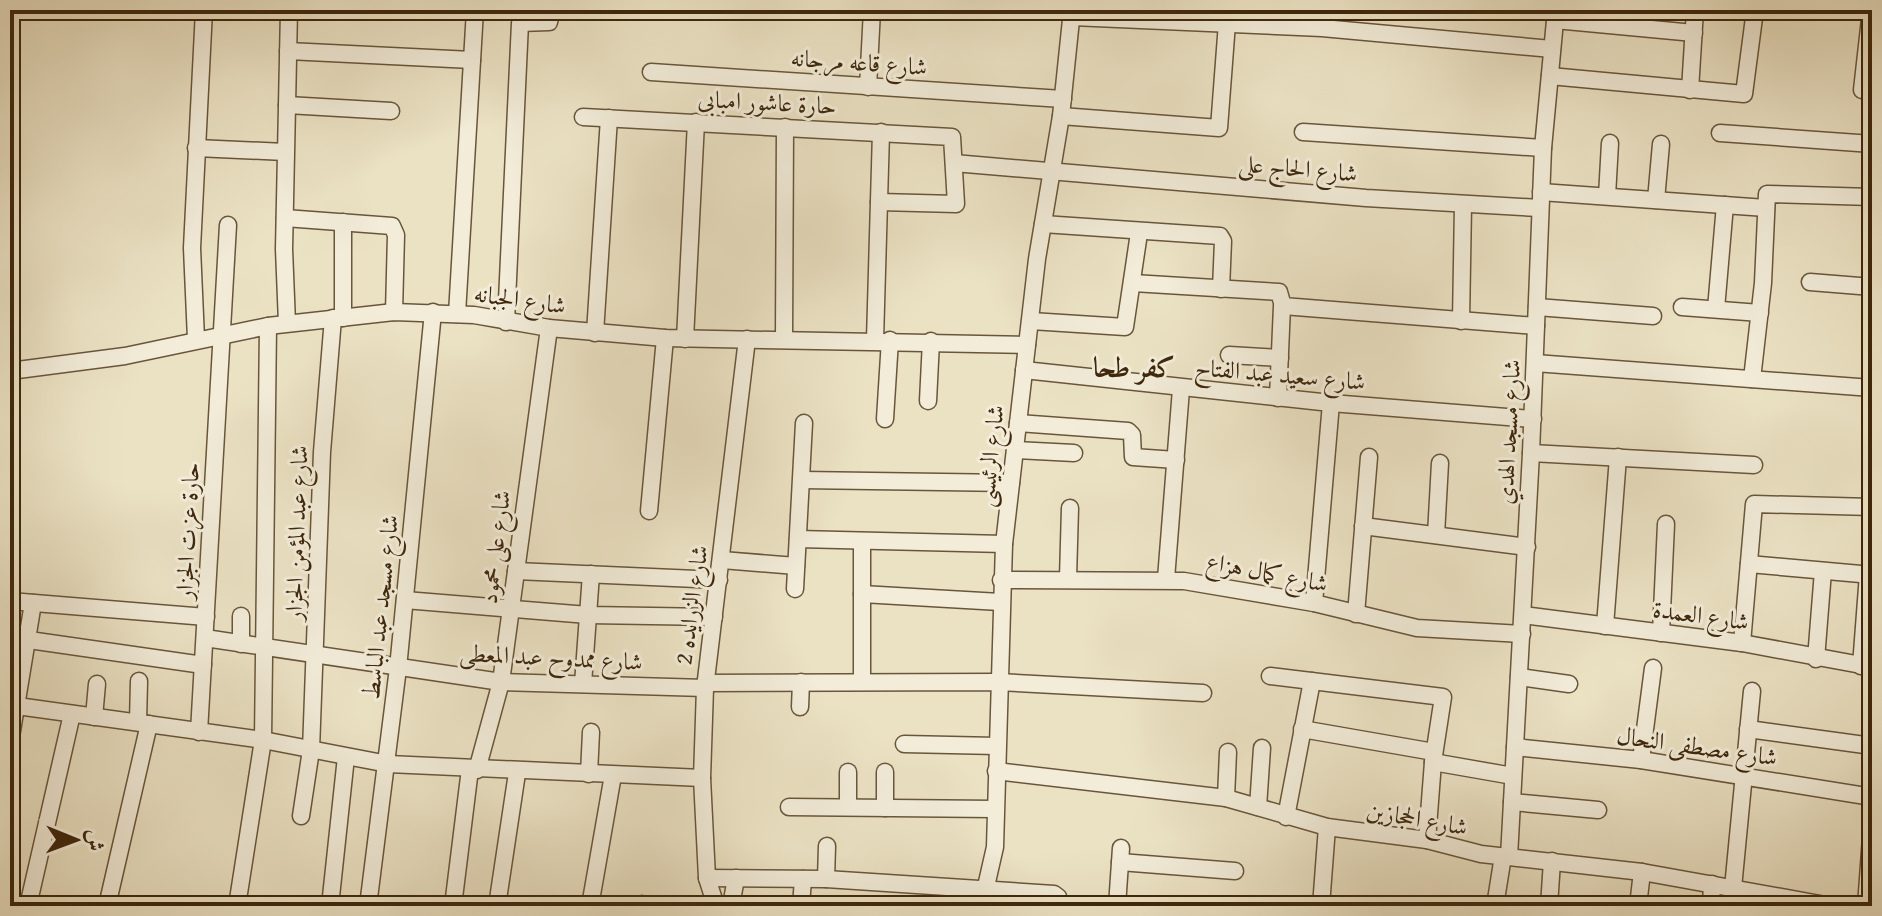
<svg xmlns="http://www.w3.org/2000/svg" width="1882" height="916" font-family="'Gentium Book Plus',Amiri,serif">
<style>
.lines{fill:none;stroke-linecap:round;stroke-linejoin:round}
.street-casing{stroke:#69563a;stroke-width:19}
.street{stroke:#f2ecd9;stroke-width:16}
.labels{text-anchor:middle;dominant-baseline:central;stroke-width:6;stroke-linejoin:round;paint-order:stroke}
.street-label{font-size:24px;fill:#3e270c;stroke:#f2ecd9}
.quarter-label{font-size:28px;font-weight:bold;fill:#3e270c;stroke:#f2ecd9}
</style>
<rect width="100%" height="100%" fill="#ebe2c4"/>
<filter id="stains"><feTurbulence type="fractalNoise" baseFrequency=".0025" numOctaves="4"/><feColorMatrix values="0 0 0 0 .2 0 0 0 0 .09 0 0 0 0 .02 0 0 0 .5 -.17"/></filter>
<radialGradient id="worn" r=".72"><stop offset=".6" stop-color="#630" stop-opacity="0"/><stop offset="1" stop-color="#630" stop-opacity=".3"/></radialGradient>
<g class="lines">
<defs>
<g id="street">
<path d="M 1072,17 L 1322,28 L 1552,49"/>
<path d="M 1555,20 L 1694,33"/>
<path d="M 288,51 L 472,60"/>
<path d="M 651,72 L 1063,99"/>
<path d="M 1550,76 L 1744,94 L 1755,10"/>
<path d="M 868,87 L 872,10"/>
<path d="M 1690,90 L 1695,10"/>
<path d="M 1862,90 L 1871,10"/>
<path d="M 287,105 L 391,111"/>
<path d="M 1061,116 L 1219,128 L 1227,23"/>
<path d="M 583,117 L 952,137 L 956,204 L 879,202"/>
<path d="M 1303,132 L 1543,148"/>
<path d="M 1720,133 L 1872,144"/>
<path d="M 196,148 L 285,152"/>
<path d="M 954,163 L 1366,198 L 1539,208"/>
<path d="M 1541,192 L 1766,208"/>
<path d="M 1607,196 L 1610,143"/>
<path d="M 1656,200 L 1661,144"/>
<path d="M 285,218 L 392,226 L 396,235 L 394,312"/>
<path d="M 343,222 L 343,318"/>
<path d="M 1043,224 L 1220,236 L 1223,241 L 1221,289"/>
<path d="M 1810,282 L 1872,287"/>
<path d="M 1133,283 L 1279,292 L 1283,306 L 1536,326"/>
<path d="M 1537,307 L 1653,316"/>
<path d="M 1682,307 L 1760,313"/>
<path d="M 1716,309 L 1725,205"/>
<path d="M 457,314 L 475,10"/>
<path d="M 1031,321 L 1125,327 L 1139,233"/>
<path d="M 1461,321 L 1463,205"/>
<path d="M 506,322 L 520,23 L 549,22 L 552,10"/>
<path d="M 287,323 L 284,249 L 289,10"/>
<path d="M 595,333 L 609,118"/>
<path d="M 196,339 L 192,248 L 204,10"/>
<path d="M 685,339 L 696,122"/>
<path d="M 784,339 L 785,127"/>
<path d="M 875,340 L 881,132"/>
<path d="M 1229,355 L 1280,358"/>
<path d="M 1535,363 L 1872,388"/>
<path d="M 1024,370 L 1331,403 L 1533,419"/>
<path d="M 10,371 L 125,356 L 268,326 L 394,312 L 474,315 L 549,328 L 665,338 L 1027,345"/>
<path d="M 1752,379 L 1763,283 L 1767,194 L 1872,197"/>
<path d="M 1278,398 L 1282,306"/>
<path d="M 928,401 L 931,341"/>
<path d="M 885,419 L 890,340"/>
<path d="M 1018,423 L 1128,431 L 1132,435 L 1133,457 L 1176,460"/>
<path d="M 1015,450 L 1074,453"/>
<path d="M 1531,453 L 1754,465"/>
<path d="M 802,480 L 1011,483"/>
<path d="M 649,511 L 665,338"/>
<path d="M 1363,526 L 1527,547"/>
<path d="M 1436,535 L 1440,463"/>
<path d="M 798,539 L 1004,544"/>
<path d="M 862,541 L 862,680"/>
<path d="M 722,560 L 796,566"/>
<path d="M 1749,564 L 1872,575"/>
<path d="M 516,571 L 719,580"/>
<path d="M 1068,578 L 1070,508"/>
<path d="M 1166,579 L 1181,389"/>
<path d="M 1001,580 L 1184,581 L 1314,603 L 1417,628 L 1522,634"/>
<path d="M 795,589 L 804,423"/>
<path d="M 862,594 L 1000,602"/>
<path d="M 405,600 L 588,615 L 714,617"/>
<path d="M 10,601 L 206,617"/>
<path d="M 1314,603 L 1331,403"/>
<path d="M 1356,614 L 1369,457"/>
<path d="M 1523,615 L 1742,643 L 1872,667"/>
<path d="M 1605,626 L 1618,457"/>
<path d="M 1661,633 L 1666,524"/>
<path d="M 205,638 L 501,682 L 705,688"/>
<path d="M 29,640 L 203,665"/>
<path d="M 1742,643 L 1754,504 L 1872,507"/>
<path d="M 241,644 L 241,616"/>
<path d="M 1816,659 L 1823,571"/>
<path d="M 1861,666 L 1868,574"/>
<path d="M 1270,676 L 1443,697 L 1433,762 L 1427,840"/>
<path d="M 1519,677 L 1569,684"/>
<path d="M 705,683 L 998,682 L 1203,693"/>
<path d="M 583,684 L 591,574"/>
<path d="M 10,705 L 263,740 L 388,764 L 702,778"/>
<path d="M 800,707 L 801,682"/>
<path d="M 94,717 L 97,684"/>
<path d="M 138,722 L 139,681"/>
<path d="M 1302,729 L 1434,752"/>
<path d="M 1748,729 L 1872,746"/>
<path d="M 199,732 L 228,225"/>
<path d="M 10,743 L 33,603"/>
<path d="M 904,744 L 997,746"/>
<path d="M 1515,747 L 1641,760 L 1872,797"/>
<path d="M 1641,760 L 1653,668"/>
<path d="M 1433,762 L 1513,776"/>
<path d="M 477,770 L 501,682 L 549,328"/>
<path d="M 996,771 L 1226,798 L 1327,827 L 1427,840 L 1481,854 L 1642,872 L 1831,906"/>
<path d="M 885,772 L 885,808"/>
<path d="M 589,774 L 591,732"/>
<path d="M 1226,798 L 1228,752"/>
<path d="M 1512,802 L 1598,810"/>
<path d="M 789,807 L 995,809"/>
<path d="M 848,807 L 848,772"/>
<path d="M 1258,807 L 1262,748"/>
<path d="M 301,816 L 311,750 L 322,452 L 333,318"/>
<path d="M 1286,817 L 1312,681"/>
<path d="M 1509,857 L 1531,453 L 1543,148 L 1556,10"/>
<path d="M 1120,862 L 1235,871"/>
<path d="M 707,878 L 826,879 L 1054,894 L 1058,897 L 1058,906"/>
<path d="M 826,879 L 827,846"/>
<path d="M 1733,888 L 1752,691"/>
<path d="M 28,906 L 72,714"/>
<path d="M 107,906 L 149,724"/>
<path d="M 237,906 L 263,740 L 268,326"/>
<path d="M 330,906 L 346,757"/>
<path d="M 368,906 L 398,668 L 433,312"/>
<path d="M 453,906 L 470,769"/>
<path d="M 497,906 L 517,773"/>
<path d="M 590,906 L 613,775"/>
<path d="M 642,906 L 642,904"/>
<path d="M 716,906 L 707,878 L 702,778 L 705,688 L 747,339"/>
<path d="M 731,906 L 736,878"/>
<path d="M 801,906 L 803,879"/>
<path d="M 974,906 L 985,891 L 995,847 L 1004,544 L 1037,259 L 1061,116 L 1072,10"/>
<path d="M 1117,906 L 1121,848"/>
<path d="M 1321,906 L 1327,827"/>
<path d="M 1495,906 L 1503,856"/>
<path d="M 1549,906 L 1552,861"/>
<path d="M 1638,906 L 1642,872"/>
<path d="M 1711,906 L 1712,884"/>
<path d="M 1866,906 L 1872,823"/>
</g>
</defs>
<use href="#street" class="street-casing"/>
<use href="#street" class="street"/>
</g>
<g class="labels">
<g class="street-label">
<text transform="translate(859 62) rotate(4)">شارع قاعه مرجانه</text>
<text transform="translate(767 102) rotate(3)">حارة عاشور امبابى</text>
<text transform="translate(1298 168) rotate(5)">شارع الحاج على</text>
<text transform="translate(520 299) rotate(8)">شارع الجبانه</text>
<text transform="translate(1280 374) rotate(5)">شارع سعيد عبد الفتاح</text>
<text transform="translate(1508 432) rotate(-87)">شارع مسجد الهدي</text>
<text transform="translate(990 456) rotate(-84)">شارع الرئيسى</text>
<text transform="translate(187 531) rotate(-87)">حارة عزت الجزار</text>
<text transform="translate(296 533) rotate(-88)">شارع عبد المؤمن الجزار</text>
<text transform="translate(495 547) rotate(-83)">شارع على محمود</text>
<text transform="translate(1267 572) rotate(11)">شارع كمال هزاع</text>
<text transform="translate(691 605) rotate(-82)">شارع الزرايده 2</text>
<text transform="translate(380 607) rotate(-84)">شارع مسجد عبد الباسط</text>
<text transform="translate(1701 615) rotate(8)">شارع العمدة</text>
<text transform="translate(551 657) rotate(3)">شارع ممدوح عبد المعطى</text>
<text transform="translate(1697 746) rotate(8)">شارع مصطفى النحال</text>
<text transform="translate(1417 818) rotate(10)">شارع الحجازين</text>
</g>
<g class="quarter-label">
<text x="1134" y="366">كفر طحا</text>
</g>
</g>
<rect width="1882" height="916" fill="none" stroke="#ebe2c4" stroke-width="40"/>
<rect x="12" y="12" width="1858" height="892" fill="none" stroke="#3e270c" stroke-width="4"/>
<rect x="20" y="20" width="1842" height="876" fill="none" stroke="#3e270c" stroke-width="2"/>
<g transform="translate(76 840) rotate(91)" stroke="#f2ecd9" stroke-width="6" paint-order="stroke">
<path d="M0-6L14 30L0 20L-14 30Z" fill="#3e270c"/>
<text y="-12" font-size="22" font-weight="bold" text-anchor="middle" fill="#3e270c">ش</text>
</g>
<rect width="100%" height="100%" filter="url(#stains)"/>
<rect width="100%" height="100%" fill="url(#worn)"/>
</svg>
